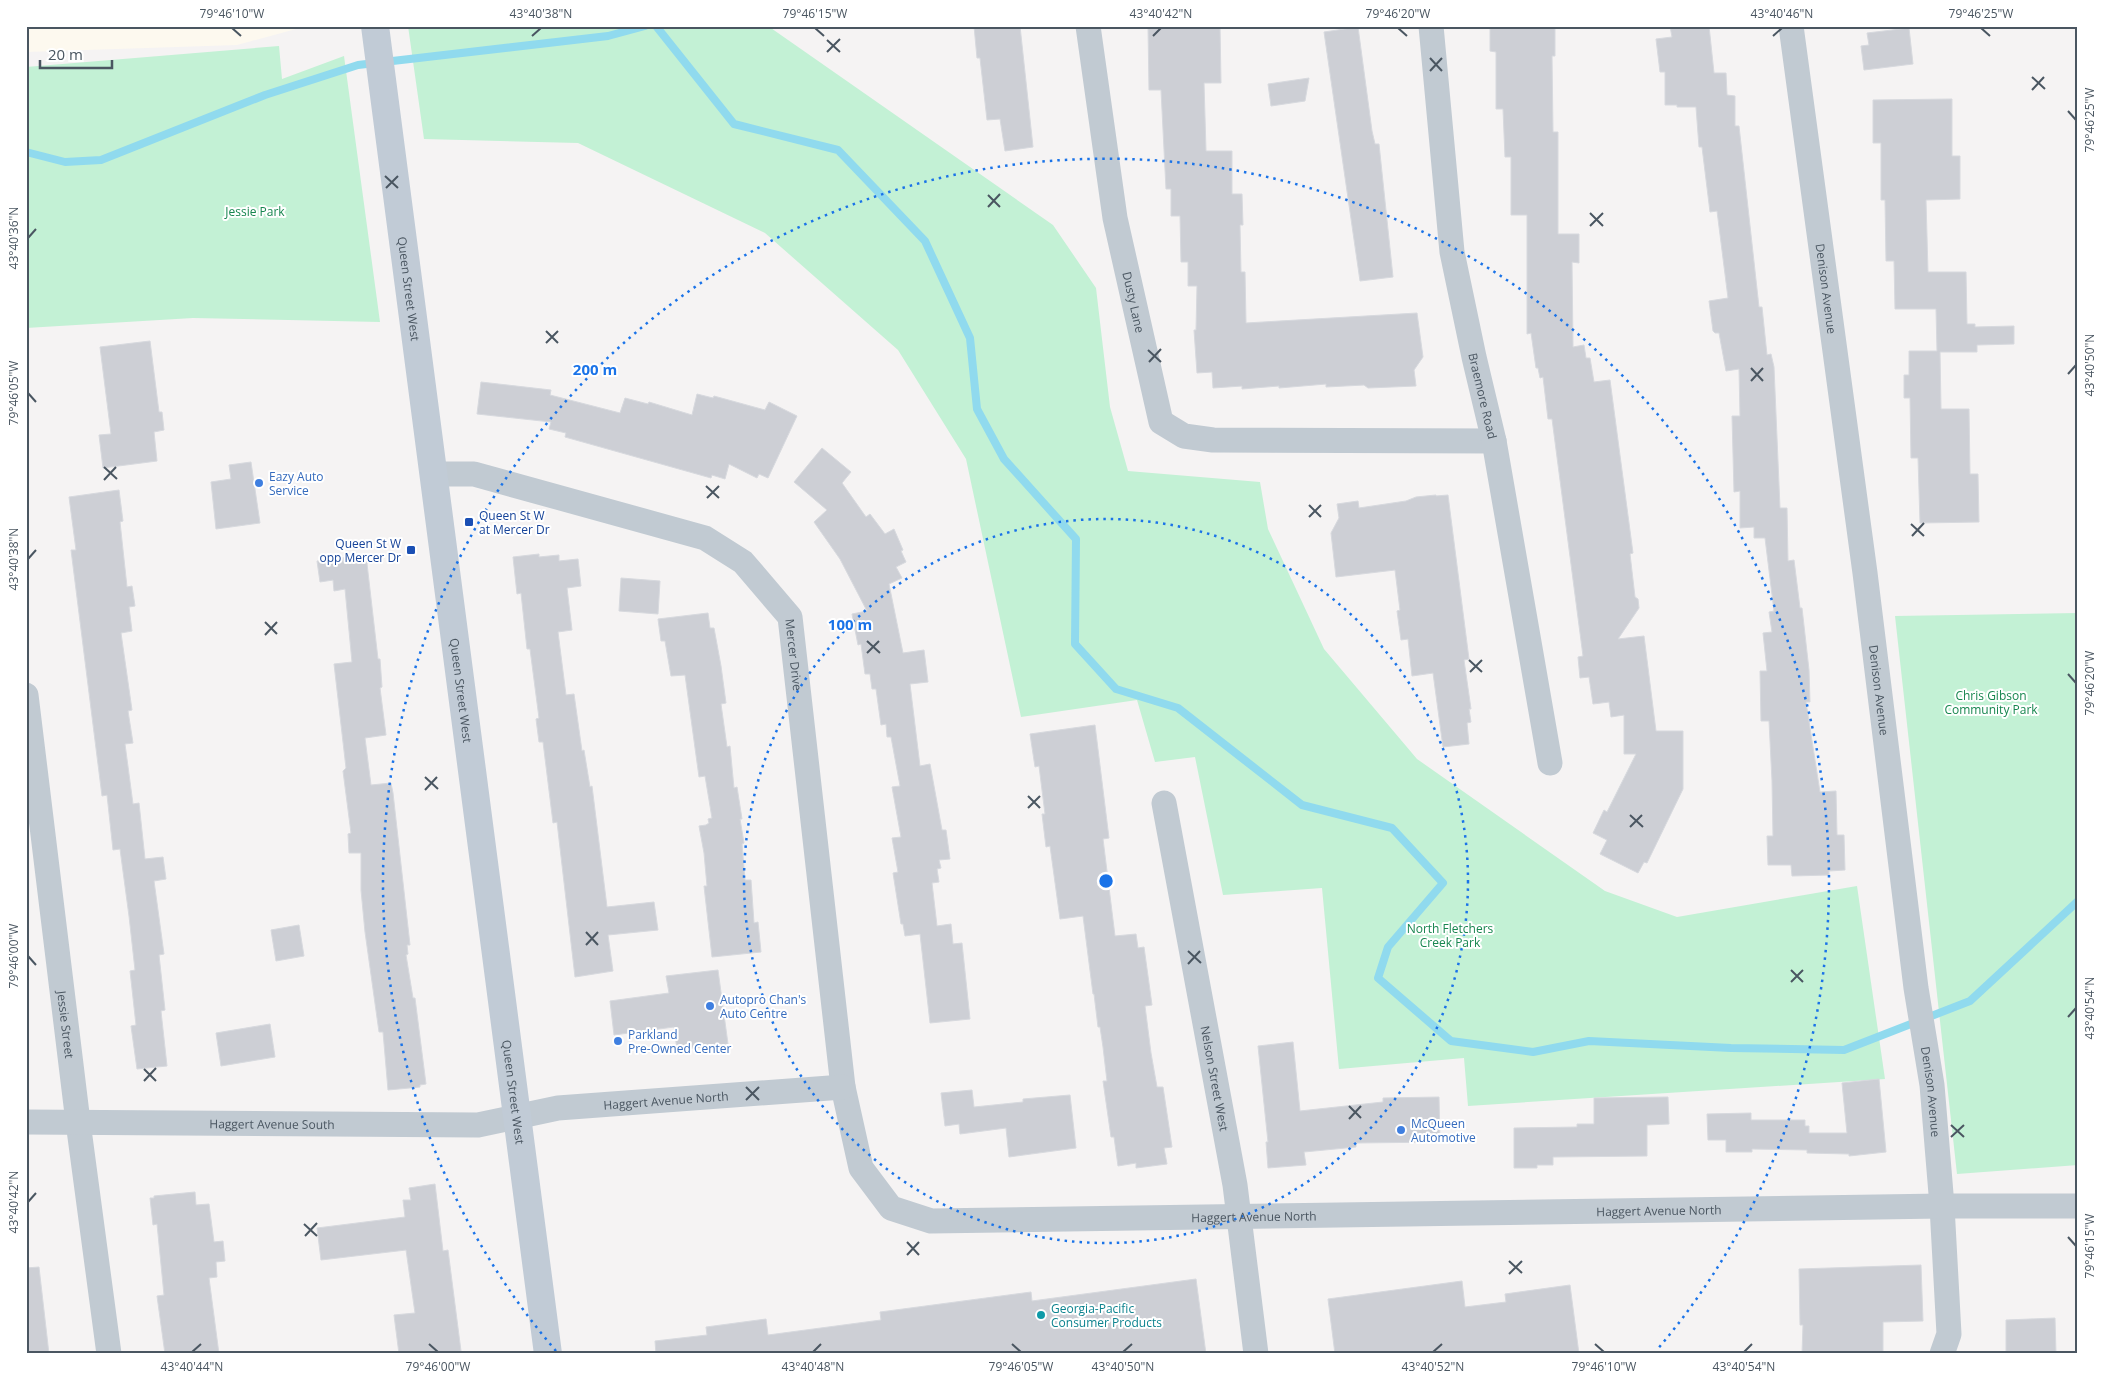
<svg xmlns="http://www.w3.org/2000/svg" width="2104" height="1380" font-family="'Open Sans',sans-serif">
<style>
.commercial{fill:#fdf9ef}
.green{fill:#c3f1d5}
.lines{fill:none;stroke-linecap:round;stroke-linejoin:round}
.stream{stroke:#90daee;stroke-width:8}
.building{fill:#cdcfd5;stroke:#d7d9de}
.minor{stroke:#c1cad2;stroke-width:25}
.secondary{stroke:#c1cbd6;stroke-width:28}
.ticks{fill:none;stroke:#4a5661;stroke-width:2}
.ring{fill:none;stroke:#1a73e8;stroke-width:2.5;stroke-dasharray:2.5 5}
.shop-dot{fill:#3f7fe0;stroke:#fff;stroke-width:2}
.transit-dot{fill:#1a4fb4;stroke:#fff;stroke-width:2}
.culture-dot{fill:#0f9aa8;stroke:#fff;stroke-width:2}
.labels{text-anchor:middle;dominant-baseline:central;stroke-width:4;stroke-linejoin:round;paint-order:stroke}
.park-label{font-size:12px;fill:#17864f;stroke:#fff}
.street-label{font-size:12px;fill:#4a5661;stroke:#fff}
.shop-label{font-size:12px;fill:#366cbe;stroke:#fff;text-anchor:start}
.transit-label{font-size:12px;fill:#164399;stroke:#fff;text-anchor:start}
.culture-label{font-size:12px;fill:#0d838f;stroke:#fff;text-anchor:start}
.centre{fill:#1a73e8;stroke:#fff;stroke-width:2.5}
.ring-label{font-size:15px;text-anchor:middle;font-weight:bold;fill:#1a73e8;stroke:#fff;stroke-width:4;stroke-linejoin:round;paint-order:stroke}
.neatline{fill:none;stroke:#4a5661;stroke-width:2}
.ticks-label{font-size:12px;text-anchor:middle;fill:#4a5661}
</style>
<rect width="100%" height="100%" fill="#f5f3f3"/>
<path class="commercial" d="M 26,26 L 307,26 L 237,45 L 26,52 Z"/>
<g class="green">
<path d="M 408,26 L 768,26 L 1053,225 L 1096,288 L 1110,407 L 1128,471 L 1260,482 L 1268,529 L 1324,649 L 1417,759 L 1605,891 L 1677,917 L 1857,886 L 1885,1079 L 1468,1106 L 1464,1058 L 1339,1069 L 1322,888 L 1223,895 L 1195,757 L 1155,762 L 1137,700 L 1021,717 L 966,459 L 898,350 L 765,233 L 578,143 L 424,139 Z"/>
<path d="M 279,46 L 282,79 L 344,56 L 380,322 L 193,318 L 26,328 L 26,67 Z"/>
<path d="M 2078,613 L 2078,1165 L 1957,1174 L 1895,616 Z"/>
</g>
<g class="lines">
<g class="stream">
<path d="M 656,26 L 734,124 L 838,150 L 925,241 L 970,338 L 977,409 L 1004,459 L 1076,539 L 1075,644 L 1116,689 L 1178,708 L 1302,805 L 1392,828 L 1443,883 L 1388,947 L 1378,978 L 1451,1041 L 1533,1052 L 1589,1041 L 1731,1048 L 1844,1050 L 1970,1001 L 2078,901"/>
<path d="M 26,152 L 65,162 L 101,160 L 265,95 L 358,65 L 608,36 L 645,26"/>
</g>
</g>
<g class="building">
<path d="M 974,26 L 1020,26 L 1033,147 L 1005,151 L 1000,119 L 987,120 L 980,58 L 977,58 Z"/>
<path d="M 1148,26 L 1220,26 L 1221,83 L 1204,83 L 1206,151 L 1232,151 L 1232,194 L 1242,194 L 1243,225 L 1240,225 L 1241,272 L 1245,272 L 1246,323 L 1417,313 L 1423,357 L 1414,370 L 1416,386 L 1368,388 L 1364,385 L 1326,387 L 1326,384 L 1279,388 L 1279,386 L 1242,389 L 1242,386 L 1213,388 L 1212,372 L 1197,373 L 1194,330 L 1196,330 L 1197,286 L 1188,286 L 1188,262 L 1181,262 L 1180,216 L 1171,216 L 1171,189 L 1166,189 L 1161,90 L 1149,90 Z"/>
<path d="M 1490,26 L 1555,26 L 1555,56 L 1552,56 L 1553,132 L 1558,132 L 1558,234 L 1579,234 L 1579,263 L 1572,262 L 1573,347 L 1584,345 L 1586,358 L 1590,358 L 1594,382 L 1610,380 L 1633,553 L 1630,554 L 1635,597 L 1638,599 L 1639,608 L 1618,639 L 1644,636 L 1656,731 L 1683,731 L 1683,789 L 1647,863 L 1644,862 L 1638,873 L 1600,854 L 1607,840 L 1593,833 L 1604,810 L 1607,812 L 1636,754 L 1624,754 L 1624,715 L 1611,717 L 1609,702 L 1593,704 L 1589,677 L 1580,678 L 1578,657 L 1583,656 L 1552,419 L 1548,419 L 1543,377 L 1540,378 L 1538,368 L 1536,368 L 1531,333 L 1527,334 L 1527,215 L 1511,215 L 1511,157 L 1505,157 L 1503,109 L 1496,109 L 1496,52 L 1490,51 Z"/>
<path d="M 1670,26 L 1709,26 L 1714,73 L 1726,73 L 1727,95 L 1735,96 L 1735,126 L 1739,126 L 1759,307 L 1762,307 L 1767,355 L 1771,354 L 1774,367 L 1780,508 L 1787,508 L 1788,561 L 1794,560 L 1800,608 L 1802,608 L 1809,670 L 1810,702 L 1806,702 L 1820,792 L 1836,791 L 1837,835 L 1844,835 L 1845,870 L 1829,871 L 1829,875 L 1792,876 L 1791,865 L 1768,865 L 1767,836 L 1773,836 L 1772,781 L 1769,721 L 1761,721 L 1760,671 L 1767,671 L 1763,633 L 1772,632 L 1769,612 L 1774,611 L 1765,538 L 1754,538 L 1754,527 L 1740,528 L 1740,491 L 1734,492 L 1732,416 L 1740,416 L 1739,369 L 1726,371 L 1719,333 L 1715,333 L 1713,331 L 1709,301 L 1728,298 L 1717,211 L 1710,212 L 1702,147 L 1699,147 L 1696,107 L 1677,107 L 1677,105 L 1665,105 L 1665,72 L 1660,72 L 1656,39 L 1672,37 Z"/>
<path d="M 1358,27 L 1372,131 L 1375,144 L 1379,144 L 1393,277 L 1360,281 L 1324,32 Z"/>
<path d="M 1909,28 L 1913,64 L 1864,70 L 1861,46 L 1869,45 L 1867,33 Z"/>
<path d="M 1309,78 L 1305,101 L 1271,106 L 1268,84 Z"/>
<path d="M 1952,99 L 1952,156 L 1960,156 L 1960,199 L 1926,200 L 1928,272 L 1966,272 L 1967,324 L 1975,324 L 1975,327 L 2014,326 L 2014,344 L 1977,345 L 1977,352 L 1940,352 L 1941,409 L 1969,409 L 1970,474 L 1978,474 L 1979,522 L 1920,523 L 1918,458 L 1911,458 L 1910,398 L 1904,398 L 1904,375 L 1909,375 L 1909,351 L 1937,351 L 1936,309 L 1895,309 L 1894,261 L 1886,261 L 1885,200 L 1881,200 L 1881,143 L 1873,143 L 1873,100 Z"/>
<path d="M 150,341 L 159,412 L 162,412 L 164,430 L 154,432 L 157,461 L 103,468 L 99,435 L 111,434 L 100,347 Z"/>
<path d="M 481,382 L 551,390 L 550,395 L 620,413 L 625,398 L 648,404 L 649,402 L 692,415 L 697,394 L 713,398 L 714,396 L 765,410 L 769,402 L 797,416 L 768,478 L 759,474 L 757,478 L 729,464 L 725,479 L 712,475 L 711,478 L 565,437 L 566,433 L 549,429 L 551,422 L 477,414 Z"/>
<path d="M 822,448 L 851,472 L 842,483 L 866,517 L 870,514 L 885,534 L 894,529 L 903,550 L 901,551 L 906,562 L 896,567 L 902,578 L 889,584 L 903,653 L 924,650 L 928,682 L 910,684 L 920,766 L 930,764 L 942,830 L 946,830 L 950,859 L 939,860 L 941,868 L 937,869 L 939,882 L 932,883 L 937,926 L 951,924 L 953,944 L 962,943 L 970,1019 L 930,1023 L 920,934 L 905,936 L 903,924 L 901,924 L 893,873 L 898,872 L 892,838 L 901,837 L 892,787 L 900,786 L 891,737 L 887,737 L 886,724 L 881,725 L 876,689 L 872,689 L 870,674 L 865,674 L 861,644 L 858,645 L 852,614 L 867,611 L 840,559 L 814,522 L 827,510 L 794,482 Z"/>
<path d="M 251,462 L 260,523 L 216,529 L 211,482 L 231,479 L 229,465 Z"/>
<path d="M 119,490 L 123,521 L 120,522 L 127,587 L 132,586 L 135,606 L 129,607 L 132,631 L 121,633 L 132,710 L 128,711 L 133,743 L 125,744 L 133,804 L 139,803 L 145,859 L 163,857 L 166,879 L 154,881 L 164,954 L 159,955 L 165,1010 L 161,1011 L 167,1066 L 137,1069 L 131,1026 L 136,1025 L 130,971 L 135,970 L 129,916 L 120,849 L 113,850 L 107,795 L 102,796 L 71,550 L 76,550 L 69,497 Z"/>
<path d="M 1436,495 L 1436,496 L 1448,495 L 1469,659 L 1464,660 L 1471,709 L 1469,709 L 1471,722 L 1467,723 L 1469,744 L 1443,747 L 1433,673 L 1412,676 L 1408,639 L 1401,640 L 1397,611 L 1400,610 L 1395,570 L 1336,577 L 1331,533 L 1339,518 L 1337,504 L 1358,501 L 1359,508 L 1406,501 L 1416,497 Z"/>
<path d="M 539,554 L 539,557 L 559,555 L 559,561 L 578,559 L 581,586 L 567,588 L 572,630 L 558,632 L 566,695 L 574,694 L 582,751 L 584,750 L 590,787 L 592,786 L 607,907 L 654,902 L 658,930 L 608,935 L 613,971 L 575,977 L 557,822 L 553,823 L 543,742 L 539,742 L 536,719 L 539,718 L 530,649 L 527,649 L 521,593 L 517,594 L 513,557 Z"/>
<path d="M 366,555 L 378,659 L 380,659 L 382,687 L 380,688 L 386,735 L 365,738 L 371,785 L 391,783 L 393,793 L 410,945 L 407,945 L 408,954 L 406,955 L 413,998 L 415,998 L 426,1084 L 420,1085 L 420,1087 L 388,1090 L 383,1032 L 379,1032 L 365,932 L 361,890 L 361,853 L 349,853 L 348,834 L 351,833 L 343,771 L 346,768 L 334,664 L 352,662 L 345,589 L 334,591 L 333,580 L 320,582 L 317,561 Z"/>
<path d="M 621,578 L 660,581 L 658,614 L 619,611 Z"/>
<path d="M 708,613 L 710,628 L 714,628 L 721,666 L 726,703 L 721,704 L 727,747 L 730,746 L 734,788 L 737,787 L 742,819 L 740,819 L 744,843 L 742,844 L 745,880 L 751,880 L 754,923 L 758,922 L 761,952 L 712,957 L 704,886 L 707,886 L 704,853 L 699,826 L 706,825 L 709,823 L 708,819 L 712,818 L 705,776 L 699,777 L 685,675 L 671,676 L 665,641 L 661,641 L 658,619 Z"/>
<path d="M 1095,725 L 1109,838 L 1103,839 L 1115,936 L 1136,934 L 1138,948 L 1144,947 L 1152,1005 L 1145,1006 L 1151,1053 L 1157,1087 L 1163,1087 L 1172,1147 L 1164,1148 L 1167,1164 L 1136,1168 L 1136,1163 L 1118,1166 L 1114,1137 L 1111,1137 L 1103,1081 L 1107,1081 L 1103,1047 L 1100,1027 L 1098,1027 L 1094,994 L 1093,994 L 1083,916 L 1060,919 L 1050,846 L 1046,847 L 1042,814 L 1045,814 L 1039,766 L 1035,767 L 1030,734 Z"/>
<path d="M 299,925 L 304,956 L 276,961 L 271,930 Z"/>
<path d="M 718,970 L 728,1044 L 677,1050 L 674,1027 L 614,1035 L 610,1001 L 669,993 L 666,976 Z"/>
<path d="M 270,1024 L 275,1057 L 221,1066 L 216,1033 Z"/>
<path d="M 1293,1042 L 1300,1111 L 1383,1102 L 1383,1098 L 1439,1097 L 1440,1142 L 1356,1143 L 1356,1147 L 1304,1152 L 1306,1165 L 1268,1168 L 1266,1142 L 1268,1142 L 1258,1046 Z"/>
<path d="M 1879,1079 L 1886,1152 L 1849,1156 L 1849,1154 L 1807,1153 L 1807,1150 L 1752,1149 L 1752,1152 L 1726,1152 L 1726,1140 L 1708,1140 L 1707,1114 L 1751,1113 L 1751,1120 L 1805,1120 L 1805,1126 L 1809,1126 L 1809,1133 L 1847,1133 L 1842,1083 Z"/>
<path d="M 972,1090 L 974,1107 L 1023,1102 L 1023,1099 L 1070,1095 L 1076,1148 L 1009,1157 L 1006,1128 L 960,1134 L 959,1124 L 945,1126 L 941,1093 Z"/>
<path d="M 1668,1097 L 1669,1124 L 1647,1125 L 1647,1156 L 1553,1157 L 1553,1165 L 1537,1165 L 1537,1168 L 1514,1168 L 1514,1128 L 1577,1127 L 1577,1124 L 1594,1124 L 1594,1098 Z"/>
<path d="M 435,1184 L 443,1251 L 448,1250 L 461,1351 L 441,1354 L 399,1354 L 394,1315 L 415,1313 L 406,1250 L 321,1260 L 317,1228 L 405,1217 L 403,1200 L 411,1200 L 409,1188 Z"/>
<path d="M 195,1192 L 196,1205 L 209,1204 L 214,1242 L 223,1241 L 225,1261 L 216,1262 L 217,1277 L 209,1278 L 219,1354 L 165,1354 L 157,1296 L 164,1295 L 157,1224 L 153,1225 L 150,1198 L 154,1198 L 154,1196 Z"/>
<path d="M 1921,1265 L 1923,1321 L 1883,1322 L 1883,1354 L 1802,1354 L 1803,1325 L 1800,1325 L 1799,1269 Z"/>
<path d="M 39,1267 L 49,1354 L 26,1354 L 26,1268 Z"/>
<path d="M 1196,1279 L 1206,1354 L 656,1354 L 655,1341 L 707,1335 L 706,1327 L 766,1319 L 768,1335 L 881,1320 L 880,1312 L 1031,1292 L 1032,1301 Z"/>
<path d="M 1462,1281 L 1465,1307 L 1506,1302 L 1505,1294 L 1570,1285 L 1579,1354 L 1335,1354 L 1328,1299 Z"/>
<path d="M 2055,1318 L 2056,1354 L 2006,1354 L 2006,1320 Z"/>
</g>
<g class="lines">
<g class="minor">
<path id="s1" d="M 1088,26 L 1115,218 L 1161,422 L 1184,436 L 1213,440 L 1494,441"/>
<path id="s2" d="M 1431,26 L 1452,252 L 1474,357 L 1494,441 L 1550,763"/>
<path id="s3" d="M 1791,26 L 1865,573 L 1916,988 L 1932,1085 L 1942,1206 L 1949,1334 L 1942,1354"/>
<path id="s4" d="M 433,474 L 474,474 L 705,538 L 743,562 L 790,617 L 843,1087 L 861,1168 L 891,1208 L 931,1221 L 1942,1206 L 2078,1206"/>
<path id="s5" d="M 26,695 L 78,1122 L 109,1354"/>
<path id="s6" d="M 1164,803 L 1235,1185 L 1256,1354"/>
<path id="s7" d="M 26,1122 L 478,1125 L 558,1108 L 843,1087"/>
</g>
<path class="secondary" id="s8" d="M 375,26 L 548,1354"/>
</g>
<path class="ticks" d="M 232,28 L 241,36M 815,28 L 824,36M 1398,28 L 1407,36M 1981,28 L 1990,36M 532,36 L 541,28M 1153,36 L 1161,28M 1773,36 L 1782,28M 827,40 L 840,52M 827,52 L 840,39M 1430,58 L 1442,71M 1430,71 L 1442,58M 2032,77 L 2045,89M 2032,90 L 2044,77M 2068,111 L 2076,120M 385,176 L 398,188M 386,188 L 398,176M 988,195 L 1000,207M 988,207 L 1000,194M 1590,213 L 1603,226M 1590,226 L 1603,213M 28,238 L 36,229M 546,331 L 558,343M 546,343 L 558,331M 1148,350 L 1161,362M 1149,362 L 1161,349M 1751,368 L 1763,381M 2068,374 L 2076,365M 1751,381 L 1763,368M 28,393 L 36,402M 104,467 L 117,479M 104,480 L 116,467M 706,486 L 719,498M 707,498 L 719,486M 1309,505 L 1321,517M 1309,517 L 1321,505M 1911,524 L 1924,536M 1912,536 L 1924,523M 28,559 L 36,550M 265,622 L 277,634M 265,635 L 277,622M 867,641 L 880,653M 867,653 L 879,641M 1469,660 L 1482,672M 1470,672 L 1482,660M 2068,674 L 2076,683M 425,777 L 438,789M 425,790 L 437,777M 1028,796 L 1040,808M 1028,808 L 1040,796M 1630,815 L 1643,827M 1630,827 L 1642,815M 586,932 L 598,945M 586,945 L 598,932M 1188,951 L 1201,963M 28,956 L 36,965M 1188,964 L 1200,951M 1791,970 L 1803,982M 1791,982 L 1803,970M 2068,1017 L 2076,1008M 144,1069 L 156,1081M 144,1081 L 156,1068M 746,1087 L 759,1100M 746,1100 L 759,1087M 1349,1106 L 1361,1118M 1349,1119 L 1361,1106M 1951,1125 L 1964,1137M 1951,1137 L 1964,1125M 28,1202 L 36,1193M 304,1224 L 317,1236M 305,1236 L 317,1223M 2068,1237 L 2076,1246M 907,1242 L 919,1255M 907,1255 L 919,1242M 1509,1261 L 1522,1273M 1509,1274 L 1522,1261M 429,1344 L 438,1352M 1012,1344 L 1021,1352M 1595,1344 L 1604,1352M 192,1352 L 201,1344M 813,1352 L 821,1344M 1123,1352 L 1132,1344M 1433,1352 L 1442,1344M 1744,1352 L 1752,1344"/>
<g class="ring">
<circle cx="1106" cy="881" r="362"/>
<path d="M556 1351A723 723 0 1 1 1656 1351"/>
</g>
<g class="shop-dot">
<circle cx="259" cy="483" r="5"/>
<circle cx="710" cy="1006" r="5"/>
<circle cx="618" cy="1041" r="5"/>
<circle cx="1401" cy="1130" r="5"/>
</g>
<g class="transit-dot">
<rect x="464" y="517" width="10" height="10" rx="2.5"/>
<rect x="406" y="545" width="10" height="10" rx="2.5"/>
</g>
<circle class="culture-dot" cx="1041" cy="1315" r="5"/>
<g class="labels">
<g class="park-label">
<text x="255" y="211">Jessie Park</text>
<text x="1991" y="695">Chris Gibson<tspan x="1991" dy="14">Community Park</tspan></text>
<text x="1450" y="928">North Fletchers<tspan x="1450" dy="14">Creek Park</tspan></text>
</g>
<g class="street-label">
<text stroke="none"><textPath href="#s8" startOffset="265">Queen Street West</textPath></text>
<text stroke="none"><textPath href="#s3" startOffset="265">Denison Avenue</textPath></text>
<text stroke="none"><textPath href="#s1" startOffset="280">Dusty Lane</textPath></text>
<text stroke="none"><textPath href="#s2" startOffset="374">Braemore Road</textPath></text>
<text stroke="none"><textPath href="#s4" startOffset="436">Mercer Drive</textPath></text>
<text stroke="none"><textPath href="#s8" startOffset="670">Queen Street West</textPath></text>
<text stroke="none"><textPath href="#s3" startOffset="670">Denison Avenue</textPath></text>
<text stroke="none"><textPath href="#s5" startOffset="332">Jessie Street</textPath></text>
<text stroke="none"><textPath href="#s6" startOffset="280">Nelson Street West</textPath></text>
<text stroke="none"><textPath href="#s3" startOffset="1075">Denison Avenue</textPath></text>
<text stroke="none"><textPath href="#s8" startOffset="1075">Queen Street West</textPath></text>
<text stroke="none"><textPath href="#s7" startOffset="642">Haggert Avenue North</textPath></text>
<text stroke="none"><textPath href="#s7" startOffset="246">Haggert Avenue South</textPath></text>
<text stroke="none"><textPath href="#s4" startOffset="1774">Haggert Avenue North</textPath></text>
<text stroke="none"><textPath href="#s4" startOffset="1369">Haggert Avenue North</textPath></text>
</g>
<g class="shop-label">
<text x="269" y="476">Eazy Auto<tspan x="269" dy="14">Service</tspan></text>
<text x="720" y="999">Autopro Chan's<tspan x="720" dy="14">Auto Centre</tspan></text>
<text x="628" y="1034">Parkland<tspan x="628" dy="14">Pre-Owned Center</tspan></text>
<text x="1411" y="1123">McQueen<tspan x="1411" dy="14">Automotive</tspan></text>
</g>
<g class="transit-label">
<text x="479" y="515">Queen St W<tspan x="479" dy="14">at Mercer Dr</tspan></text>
<text x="401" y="543" text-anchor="end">Queen St W<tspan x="401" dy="14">opp Mercer Dr</tspan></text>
</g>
<g class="culture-label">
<text x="1051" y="1308">Georgia-Pacific<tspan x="1051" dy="14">Consumer Products</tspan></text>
</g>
</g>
<circle cx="1106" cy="881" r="8" class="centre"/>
<g class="ring-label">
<text x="595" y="375">200 m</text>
<text x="850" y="630">100 m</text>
</g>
<rect width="2104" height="1380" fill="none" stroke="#ffffff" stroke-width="55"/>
<path d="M40 60v8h72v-8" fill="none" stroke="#4a5661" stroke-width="2.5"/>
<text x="48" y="60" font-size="15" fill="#4a5661" stroke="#ffffff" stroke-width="4" paint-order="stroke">20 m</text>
<rect x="28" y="28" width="2048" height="1324" class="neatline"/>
<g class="ticks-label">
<text x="232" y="18">79°46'10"W</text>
<text x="541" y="18">43°40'38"N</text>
<text x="815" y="18">79°46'15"W</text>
<text x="1161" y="18">43°40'42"N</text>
<text x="1398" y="18">79°46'20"W</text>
<text x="1782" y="18">43°40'46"N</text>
<text x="1981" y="18">79°46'25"W</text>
<text transform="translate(2090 120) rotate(-90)" y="4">79°46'25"W</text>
<text transform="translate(14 238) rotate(-90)" y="4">43°40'36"N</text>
<text transform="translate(2090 365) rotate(-90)" y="4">43°40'50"N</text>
<text transform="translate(14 393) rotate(-90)" y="4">79°46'05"W</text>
<text transform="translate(14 559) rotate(-90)" y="4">43°40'38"N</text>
<text transform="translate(2090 683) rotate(-90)" y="4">79°46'20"W</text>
<text transform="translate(14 956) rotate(-90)" y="4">79°46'00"W</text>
<text transform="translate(2090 1008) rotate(-90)" y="4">43°40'54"N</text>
<text transform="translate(14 1202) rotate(-90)" y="4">43°40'42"N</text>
<text transform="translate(2090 1246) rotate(-90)" y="4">79°46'15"W</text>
<text x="192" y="1371">43°40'44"N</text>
<text x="438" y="1371">79°46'00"W</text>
<text x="813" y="1371">43°40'48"N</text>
<text x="1021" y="1371">79°46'05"W</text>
<text x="1123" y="1371">43°40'50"N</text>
<text x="1433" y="1371">43°40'52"N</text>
<text x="1604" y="1371">79°46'10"W</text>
<text x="1744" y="1371">43°40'54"N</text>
</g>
</svg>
